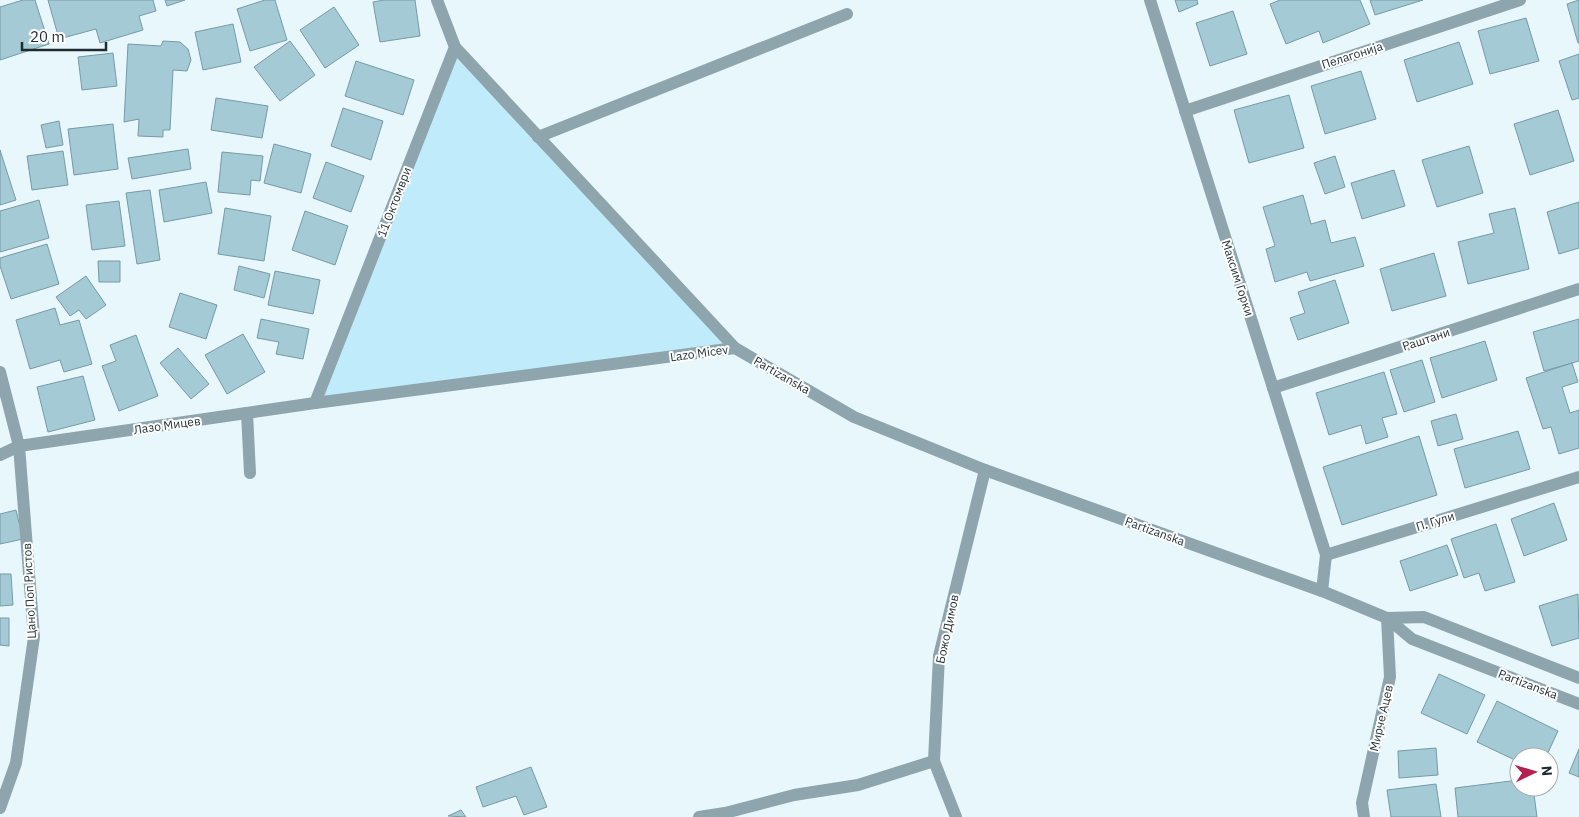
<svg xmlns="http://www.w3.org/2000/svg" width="1579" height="817" font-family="'IBM Plex Sans',sans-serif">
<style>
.green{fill:#bfebfa}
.building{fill:#a4cad6;stroke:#769aa6}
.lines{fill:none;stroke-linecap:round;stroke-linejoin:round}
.minor{stroke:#8ea5ad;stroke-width:12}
.labels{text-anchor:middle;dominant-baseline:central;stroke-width:4;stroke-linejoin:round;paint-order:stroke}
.street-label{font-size:12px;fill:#1e2c31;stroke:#fff}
</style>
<rect width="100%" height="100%" fill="#e8f7fc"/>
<path class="green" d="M 455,47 L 735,348 L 315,403 Z"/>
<g class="building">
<path d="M 23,0 L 35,0 L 49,44 L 0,60 L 0,7 Z"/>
<path d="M 48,0 L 153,0 L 156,11 L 139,16 L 143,30 L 100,43 L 96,29 L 59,39 Z"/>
<path d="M 165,0 L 185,0 L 167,6 Z"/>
<path d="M 265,0 L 275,0 L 287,40 L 250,51 L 237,9 Z"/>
<path d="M 384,0 L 415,0 L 420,36 L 380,42 L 373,2 Z"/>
<path d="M 1175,0 L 1197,0 L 1198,4 L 1179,12 Z"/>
<path d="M 1280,0 L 1360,0 L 1370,24 L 1323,43 L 1319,31 L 1286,44 L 1270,4 Z"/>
<path d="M 1370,0 L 1423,0 L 1375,15 Z"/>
<path d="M 1579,0 L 1579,43 L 1578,43 L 1567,4 Z"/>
<path d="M 334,7 L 359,45 L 325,68 L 300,30 Z"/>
<path d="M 1233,11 L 1247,54 L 1210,66 L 1196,23 Z"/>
<path d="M 1526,18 L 1539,61 L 1490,74 L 1478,31 Z"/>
<path d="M 233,24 L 241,62 L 203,70 L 195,32 Z"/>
<path d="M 163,41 L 180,42 L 188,49 L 191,60 L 187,71 L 173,70 L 170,130 L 163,130 L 163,137 L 138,136 L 139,119 L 124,122 L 128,44 L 161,46 Z"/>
<path d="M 290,41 L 315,75 L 280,101 L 254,67 Z"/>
<path d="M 1459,42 L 1473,84 L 1417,102 L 1404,60 Z"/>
<path d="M 113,53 L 117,86 L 82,90 L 78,57 Z"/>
<path d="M 1579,54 L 1579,98 L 1572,100 L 1559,61 Z"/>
<path d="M 356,61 L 414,80 L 403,115 L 345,96 Z"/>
<path d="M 1361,71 L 1376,119 L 1325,134 L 1311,86 Z"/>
<path d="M 1289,95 L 1304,148 L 1249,163 L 1234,110 Z"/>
<path d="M 216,98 L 268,106 L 262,138 L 211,130 Z"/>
<path d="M 343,108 L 383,121 L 371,160 L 331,146 Z"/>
<path d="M 1558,110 L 1574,161 L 1530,175 L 1514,124 Z"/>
<path d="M 59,121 L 63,145 L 46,148 L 41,125 Z"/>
<path d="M 113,124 L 118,169 L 74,175 L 68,129 Z"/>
<path d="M 274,144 L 311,154 L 301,193 L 264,183 Z"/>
<path d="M 1469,146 L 1483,193 L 1437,207 L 1422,160 Z"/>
<path d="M 188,149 L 191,169 L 132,179 L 128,158 Z"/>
<path d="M 0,150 L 16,200 L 0,205 Z"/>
<path d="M 63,151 L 68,185 L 32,190 L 27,156 Z"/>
<path d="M 222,152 L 263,156 L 260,181 L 251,180 L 250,195 L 218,192 Z"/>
<path d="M 1335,156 L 1345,187 L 1325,194 L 1314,163 Z"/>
<path d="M 326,162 L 364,176 L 351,212 L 313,198 Z"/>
<path d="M 1394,170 L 1405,206 L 1362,219 L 1351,183 Z"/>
<path d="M 206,182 L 212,213 L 164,222 L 159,190 Z"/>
<path d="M 150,190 L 160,260 L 137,264 L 126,193 Z"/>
<path d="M 1303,195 L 1311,224 L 1325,220 L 1331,243 L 1355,237 L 1364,266 L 1310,281 L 1307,272 L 1275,282 L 1266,249 L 1275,246 L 1263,207 Z"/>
<path d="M 39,200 L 49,238 L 0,252 L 0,211 Z"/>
<path d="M 119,201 L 125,246 L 92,250 L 86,205 Z"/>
<path d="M 1579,202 L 1579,248 L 1559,254 L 1547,212 Z"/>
<path d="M 225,208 L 271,216 L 264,261 L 218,254 Z"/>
<path d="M 1515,208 L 1529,269 L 1468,284 L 1458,242 L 1494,233 L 1489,214 Z"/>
<path d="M 305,211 L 348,226 L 335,265 L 292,250 Z"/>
<path d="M 47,244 L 59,284 L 11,299 L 0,266 L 0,258 Z"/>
<path d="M 1434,253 L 1446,296 L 1392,311 L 1380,269 Z"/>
<path d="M 98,261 L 120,261 L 120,282 L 99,282 Z"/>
<path d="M 239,266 L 270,274 L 264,298 L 234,290 Z"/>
<path d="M 275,271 L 320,280 L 313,314 L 268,305 Z"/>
<path d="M 86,276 L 106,305 L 86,319 L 79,310 L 70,316 L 56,297 Z"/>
<path d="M 1335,280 L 1349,323 L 1298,340 L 1290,318 L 1305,313 L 1298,292 Z"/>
<path d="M 180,293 L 217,305 L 206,339 L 169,327 Z"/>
<path d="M 55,308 L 60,325 L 79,320 L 92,364 L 64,372 L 60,360 L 30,369 L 16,320 Z"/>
<path d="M 261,319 L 309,329 L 303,359 L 276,354 L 279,342 L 257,338 Z"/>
<path d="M 1579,319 L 1579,361 L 1544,371 L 1533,332 Z"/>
<path d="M 243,334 L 265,372 L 227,394 L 205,355 Z"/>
<path d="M 136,335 L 158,396 L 119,411 L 102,366 L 116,361 L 110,345 Z"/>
<path d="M 1485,341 L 1497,380 L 1442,398 L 1430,358 Z"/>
<path d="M 178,348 L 209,384 L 191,399 L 160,363 Z"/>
<path d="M 1422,360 L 1435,402 L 1404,412 L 1390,370 Z"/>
<path d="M 1572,363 L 1578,382 L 1562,387 L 1570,413 L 1579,410 L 1579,448 L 1559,454 L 1551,427 L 1543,429 L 1526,378 Z"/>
<path d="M 1384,372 L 1397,414 L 1382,418 L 1388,437 L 1366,444 L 1361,425 L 1329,435 L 1316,393 Z"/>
<path d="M 83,376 L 95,420 L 48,432 L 37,387 Z"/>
<path d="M 1456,414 L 1463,439 L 1438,446 L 1431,421 Z"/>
<path d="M 1518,431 L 1530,469 L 1465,488 L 1454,449 Z"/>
<path d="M 1419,436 L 1437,495 L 1342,525 L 1323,467 Z"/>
<path d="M 1554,503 L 1567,540 L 1524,556 L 1511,519 Z"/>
<path d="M 16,510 L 23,539 L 0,544 L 0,514 Z"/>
<path d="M 1496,524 L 1515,582 L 1485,591 L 1479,573 L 1464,578 L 1451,539 Z"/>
<path d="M 1447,545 L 1458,575 L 1410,591 L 1400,561 Z"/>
<path d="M 0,574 L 11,574 L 13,605 L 0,606 Z"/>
<path d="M 1578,594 L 1579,638 L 1552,646 L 1539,606 Z"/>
<path d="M 0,618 L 9,618 L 9,646 L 0,645 Z"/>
<path d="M 1439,674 L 1485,695 L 1467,734 L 1421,713 Z"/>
<path d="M 1497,701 L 1558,731 L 1546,757 L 1519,757 L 1519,762 L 1477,742 Z"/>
<path d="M 1436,748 L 1438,775 L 1399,778 L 1398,751 Z"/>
<path d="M 1579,749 L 1579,777 L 1569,773 Z"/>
<path d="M 531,767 L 547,807 L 524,815 L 516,796 L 483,807 L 476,787 Z"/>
<path d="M 1519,780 L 1519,787 L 1533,787 L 1537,817 L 1458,817 L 1455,788 Z"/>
<path d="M 1436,784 L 1441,817 L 1391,817 L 1387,790 Z"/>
<path d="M 461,810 L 466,817 L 448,816 Z"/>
</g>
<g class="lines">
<g class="minor">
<path d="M 1150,0 L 1326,555 L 1322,591"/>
<path d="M 455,47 L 735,348 L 854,417 L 985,470 L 1322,591 L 1387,618 L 1412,639 L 1579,704"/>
<path d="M 1185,111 L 1520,0"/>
<path d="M 538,137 L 847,14"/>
<path d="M 0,372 L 19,446 L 34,637 L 16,763 L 0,808"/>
<path d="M 1273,388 L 1579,289"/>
<path d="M 315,403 L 455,47 L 437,0"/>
<path d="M 247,413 L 250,473"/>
<path d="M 0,455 L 19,446 L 315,403 L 735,348"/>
<path d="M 1326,555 L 1579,477"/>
<path d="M 1387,618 L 1424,617 L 1579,678"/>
<path d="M 699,817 L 725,813 L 794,795 L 858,785 L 934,761"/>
<path d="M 956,817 L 934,761 L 939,656 L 985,470"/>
<path d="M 1364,817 L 1362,803 L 1390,677 L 1387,618"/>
</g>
</g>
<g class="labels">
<g class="street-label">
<text transform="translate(1352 55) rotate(-18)">Пелагонија</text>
<text transform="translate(394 202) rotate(-69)">11 Октомври</text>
<text transform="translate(1238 278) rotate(72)">Максим Горки</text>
<text transform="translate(1426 339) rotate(-18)">Раштани</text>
<text transform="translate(699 353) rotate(-8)">Lazo Micev</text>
<text transform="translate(782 375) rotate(30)">Partizanska</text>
<text transform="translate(167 425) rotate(-8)">Лазо Мицев</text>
<text transform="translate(1435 521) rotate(-17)">П. Гули</text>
<text transform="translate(1155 531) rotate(20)">Partizanska</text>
<text transform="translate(29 591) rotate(-93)">Цано Поп Ристов</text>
<text transform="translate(947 629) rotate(-78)">Божо Димов</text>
<text transform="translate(1528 684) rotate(21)">Partizanska</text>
<text transform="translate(1381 718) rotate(-77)">Мирче Ацев</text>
</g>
</g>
<g transform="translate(1534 772) rotate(85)"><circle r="24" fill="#ffffff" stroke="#a5abad"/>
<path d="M0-4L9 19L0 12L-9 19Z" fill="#b3224e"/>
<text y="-8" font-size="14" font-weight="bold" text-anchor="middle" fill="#1e2c31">N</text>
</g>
<path d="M22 42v8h84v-8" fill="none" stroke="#1e2c31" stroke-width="2.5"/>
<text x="30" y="42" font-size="15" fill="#1e2c31" stroke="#ffffff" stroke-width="4" paint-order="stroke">20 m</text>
</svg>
